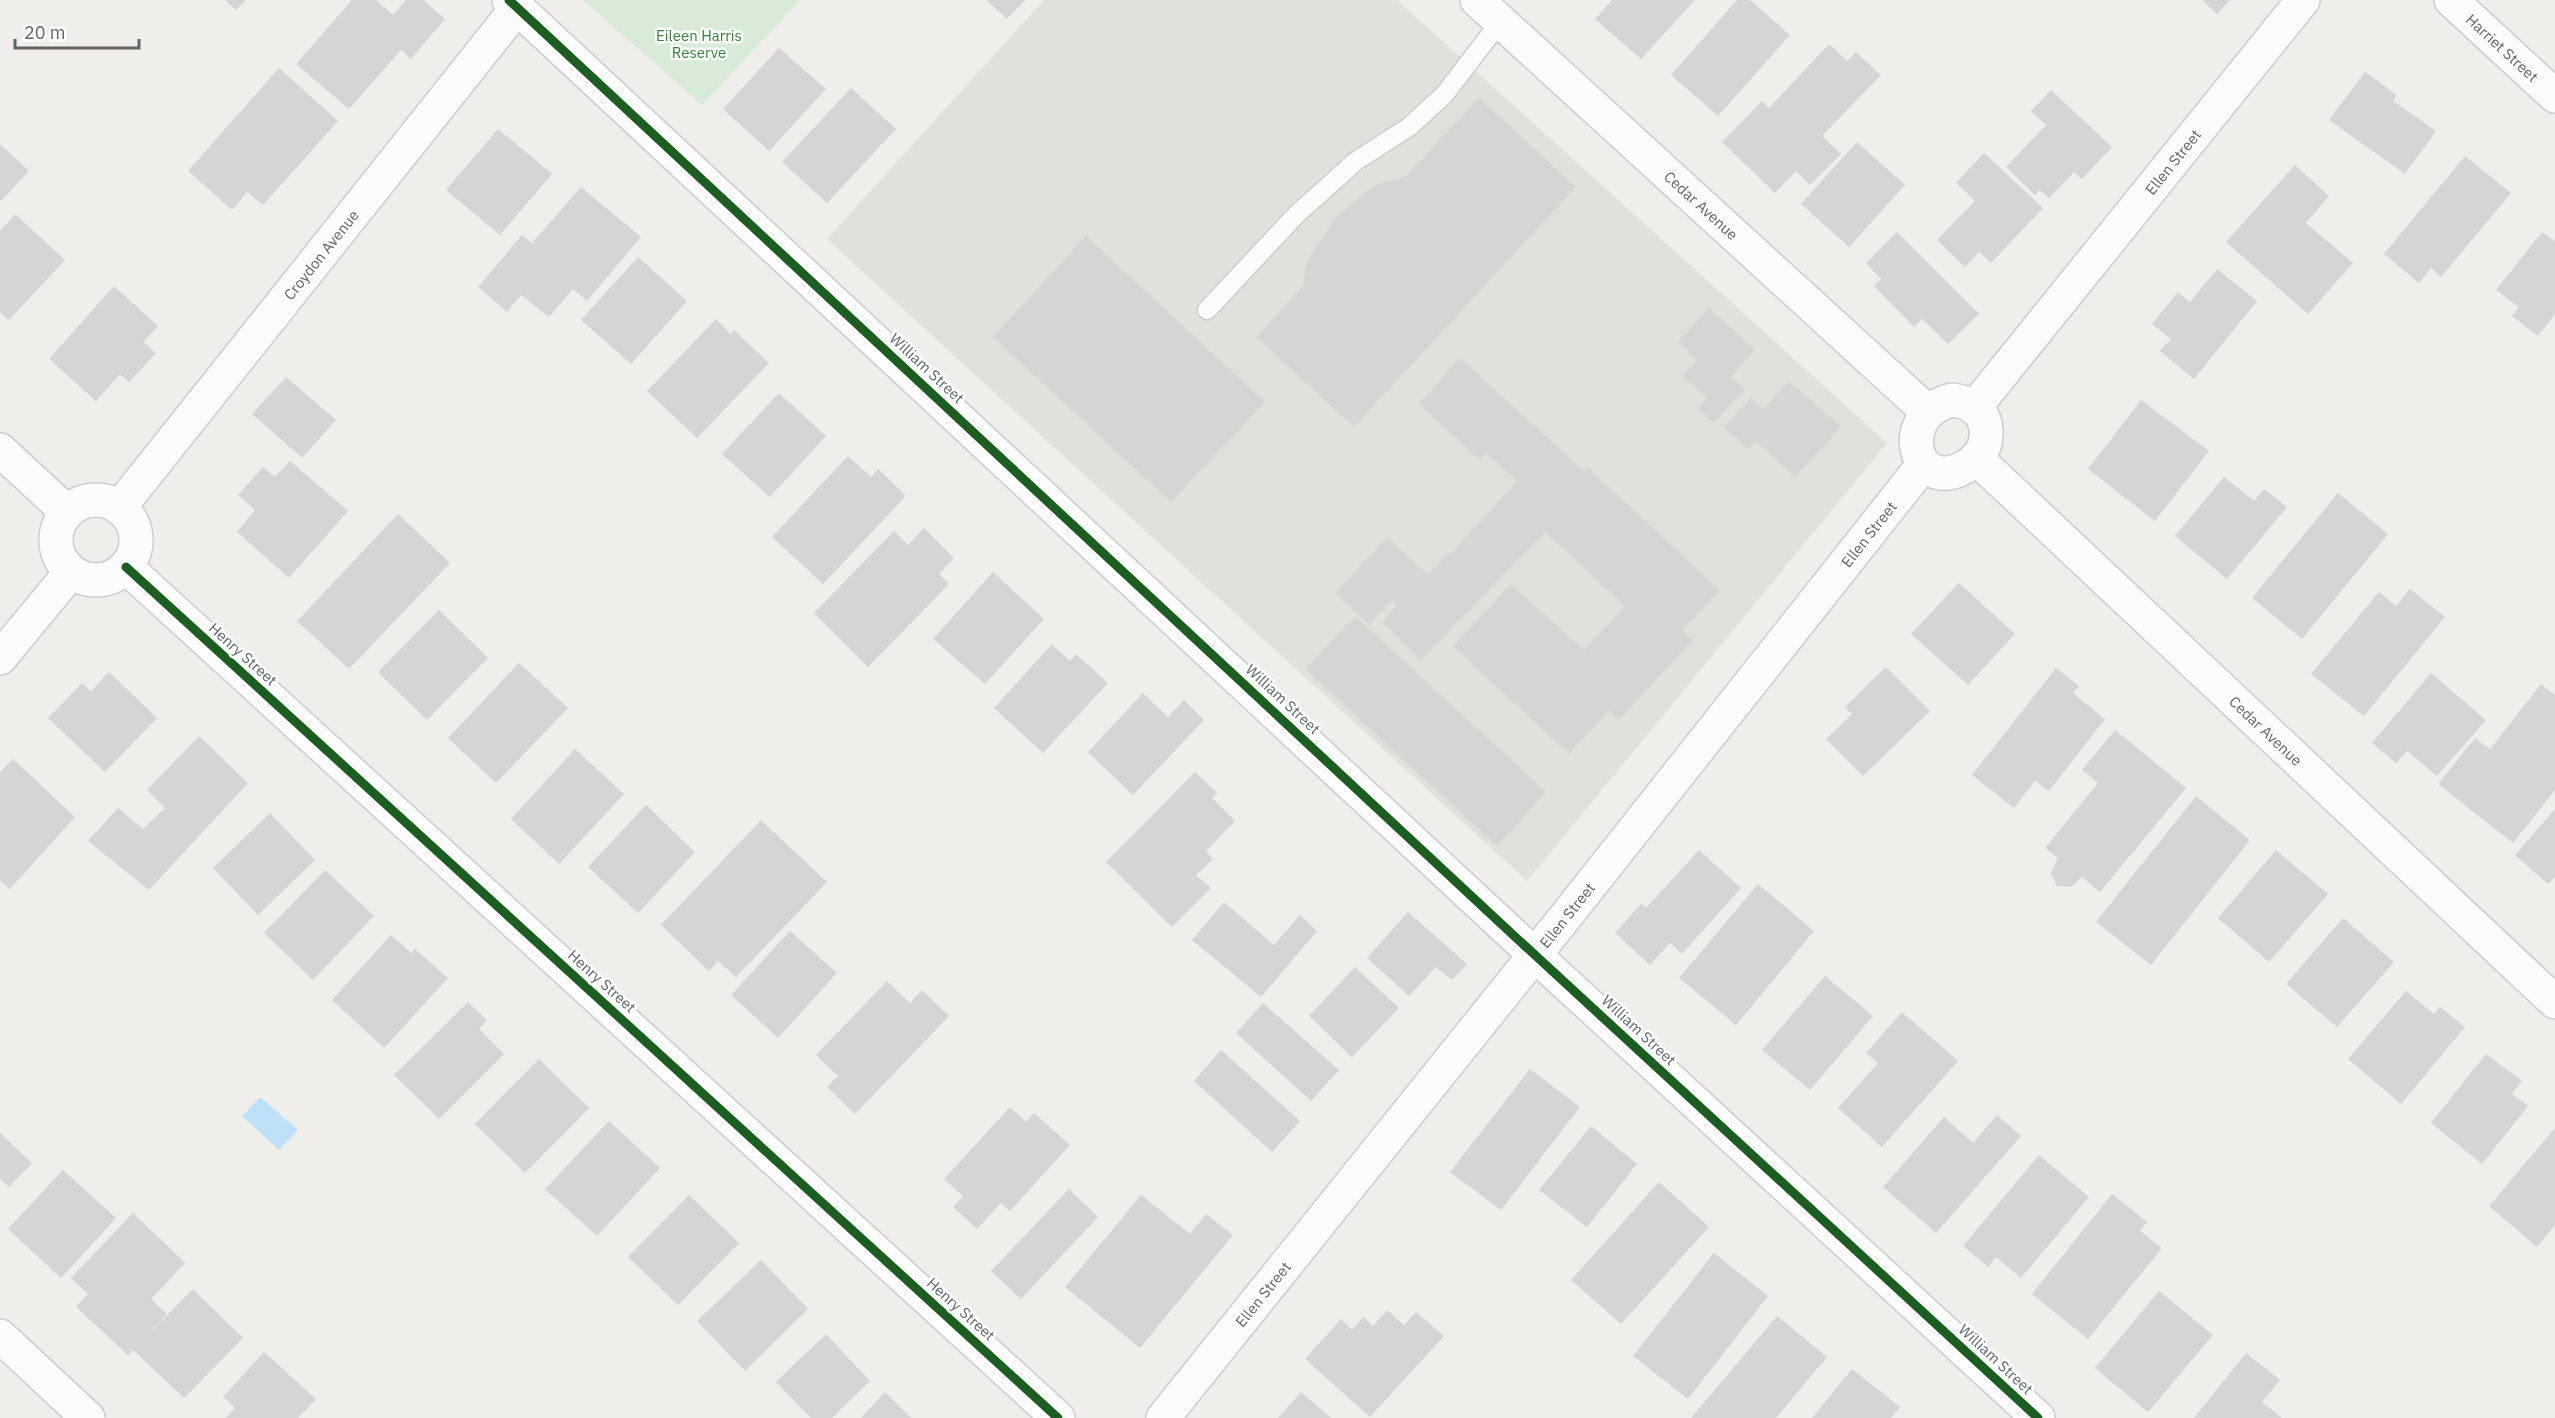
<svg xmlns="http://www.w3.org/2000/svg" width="2555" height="1418" font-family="'IBM Plex Sans',sans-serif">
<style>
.education{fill:#e2e0da}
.green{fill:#d8ebd6}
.water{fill:#bfe0f9}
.building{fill:#d6d5d3}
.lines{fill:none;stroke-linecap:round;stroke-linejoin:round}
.lane-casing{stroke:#cbcccc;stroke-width:21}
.street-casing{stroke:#cbcccc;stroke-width:36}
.lane{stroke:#fdfcfc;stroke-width:18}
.street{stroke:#fdfcfc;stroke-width:33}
.cycleway-casing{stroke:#fff;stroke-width:13}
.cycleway{stroke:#1b5e20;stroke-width:9}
.labels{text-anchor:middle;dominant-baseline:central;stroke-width:5;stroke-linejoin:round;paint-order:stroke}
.park-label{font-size:15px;fill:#348238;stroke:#fff}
.street-label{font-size:15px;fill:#5f6368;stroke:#fff}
</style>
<rect width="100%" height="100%" fill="#efeeea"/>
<path class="education" d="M 1044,0 L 1397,0 L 1887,443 L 1527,881 L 827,239 Z"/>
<path class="green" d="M 583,0 L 800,0 L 702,105 Z"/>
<path class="water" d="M 260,1097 L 298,1130 L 279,1150 L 242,1116 Z"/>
<g class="building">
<path d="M 225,0 L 246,0 L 236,10 Z"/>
<path d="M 352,0 L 376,0 L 393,15 L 406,0 L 423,0 L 445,19 L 411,59 L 401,50 L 349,109 L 296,64 Z"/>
<path d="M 986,0 L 1025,0 L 1007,19 Z"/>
<path d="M 1612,0 L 1695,0 L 1641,59 L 1595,19 Z"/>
<path d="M 1737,0 L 1750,0 L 1790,35 L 1718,116 L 1671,75 Z"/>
<path d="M 2202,0 L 2230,0 L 2217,14 Z"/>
<path d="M 1829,44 L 1847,61 L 1856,52 L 1881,75 L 1822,136 L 1841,154 L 1810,185 L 1796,171 L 1775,193 L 1722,142 L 1762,101 L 1769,108 Z"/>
<path d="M 779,48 L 826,89 L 769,151 L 723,109 Z"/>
<path d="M 279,68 L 338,121 L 263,205 L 247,192 L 232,210 L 188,171 Z"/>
<path d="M 2365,72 L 2397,95 L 2393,101 L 2436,131 L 2405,174 L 2329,120 Z"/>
<path d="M 851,88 L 896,129 L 827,203 L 782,162 Z"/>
<path d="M 2051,90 L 2112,147 L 2082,179 L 2074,172 L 2049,198 L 2039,190 L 2035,195 L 2006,167 L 2046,125 L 2031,111 Z"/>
<path d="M 1479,98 L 1576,187 L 1354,427 L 1256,337 L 1303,286 L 1306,263 L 1337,216 L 1375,185 L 1405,177 Z"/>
<path d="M 498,129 L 552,174 L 500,235 L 446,190 Z"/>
<path d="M 1857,142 L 1905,185 L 1849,247 L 1801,204 Z"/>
<path d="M 0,144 L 29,171 L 0,202 Z"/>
<path d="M 1984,153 L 2043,208 L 1991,263 L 1979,252 L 1965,267 L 1937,240 L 1975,201 L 1956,183 Z"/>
<path d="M 2465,156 L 2511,193 L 2441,277 L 2431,268 L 2419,283 L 2384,254 Z"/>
<path d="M 2295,165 L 2329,196 L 2306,223 L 2353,263 L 2308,314 L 2226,242 Z"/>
<path d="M 581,187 L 641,237 L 587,301 L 573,289 L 549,317 L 521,295 L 507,312 L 478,287 L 522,235 L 532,243 Z"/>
<path d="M 15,214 L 65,260 L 9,320 L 0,312 L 0,231 Z"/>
<path d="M 1897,232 L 1979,314 L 1948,344 L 1922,319 L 1914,327 L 1874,286 L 1881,279 L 1866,263 Z"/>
<path d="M 2542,232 L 2555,241 L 2555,314 L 2538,336 L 2512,316 L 2519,307 L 2496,290 Z"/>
<path d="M 1086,236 L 1265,402 L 1171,502 L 993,337 Z"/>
<path d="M 638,257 L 687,301 L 631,364 L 581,320 Z"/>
<path d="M 2217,269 L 2257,301 L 2194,379 L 2160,351 L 2171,339 L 2152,324 L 2178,292 L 2190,302 Z"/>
<path d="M 114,286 L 158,326 L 143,342 L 156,353 L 129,382 L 120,374 L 96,401 L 49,359 Z"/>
<path d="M 1709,308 L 1755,350 L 1731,377 L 1745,389 L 1714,423 L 1698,409 L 1707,398 L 1683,376 L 1697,360 L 1678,342 Z"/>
<path d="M 716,319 L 731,334 L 734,330 L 769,363 L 697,438 L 647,391 Z"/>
<path d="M 1460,358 L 1585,472 L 1588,468 L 1720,590 L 1682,630 L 1693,640 L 1619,720 L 1609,711 L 1569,754 L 1453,646 L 1511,584 L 1584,650 L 1625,606 L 1545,532 L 1421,660 L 1382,622 L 1397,606 L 1392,601 L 1369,625 L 1335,593 L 1387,537 L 1428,575 L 1449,552 L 1449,556 L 1517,481 L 1486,453 L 1480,460 L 1419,404 Z"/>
<path d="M 286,377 L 336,420 L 302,458 L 252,414 Z"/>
<path d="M 1789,381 L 1841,427 L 1795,477 L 1756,441 L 1748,449 L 1724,427 L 1751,398 L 1764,409 Z"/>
<path d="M 779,393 L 826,436 L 770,497 L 722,454 Z"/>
<path d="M 2141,400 L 2209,451 L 2155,521 L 2088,469 Z"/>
<path d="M 848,456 L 871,477 L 878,469 L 906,496 L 823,584 L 772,537 Z"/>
<path d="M 290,461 L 348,511 L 289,578 L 237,532 L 255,510 L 238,495 L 263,467 L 275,477 Z"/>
<path d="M 2224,477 L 2254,501 L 2264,489 L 2287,507 L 2227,579 L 2175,536 Z"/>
<path d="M 2338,493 L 2388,534 L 2302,639 L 2252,598 Z"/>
<path d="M 398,514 L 450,563 L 349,669 L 297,621 Z"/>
<path d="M 924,528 L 954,558 L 939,574 L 949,584 L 868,667 L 814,613 L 894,531 L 908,545 Z"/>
<path d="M 993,572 L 1044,619 L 985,684 L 933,639 Z"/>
<path d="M 1959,583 L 2015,634 L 1968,685 L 1911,634 Z"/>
<path d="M 2410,589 L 2445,617 L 2364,716 L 2311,674 L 2379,592 L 2396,606 Z"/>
<path d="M 439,610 L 488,658 L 427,720 L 378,672 Z"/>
<path d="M 1355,616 L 1546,792 L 1497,846 L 1305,669 Z"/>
<path d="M 1052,644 L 1070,661 L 1076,654 L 1108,683 L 1043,753 L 994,708 Z"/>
<path d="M 519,663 L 568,708 L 496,783 L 448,738 Z"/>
<path d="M 1886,667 L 1930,711 L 1863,776 L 1826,739 L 1852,714 L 1845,707 Z"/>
<path d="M 2056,668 L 2079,686 L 2073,693 L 2105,719 L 2049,791 L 2035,781 L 2014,808 L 1972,775 Z"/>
<path d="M 109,672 L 157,718 L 105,772 L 48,718 L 82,683 L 91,691 Z"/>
<path d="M 2431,673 L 2486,720 L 2437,776 L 2407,751 L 2396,763 L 2372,743 Z"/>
<path d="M 2541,684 L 2555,695 L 2555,790 L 2513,843 L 2438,784 L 2475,738 L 2490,749 Z"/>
<path d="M 1143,693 L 1168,717 L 1184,700 L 1204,720 L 1133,795 L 1088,752 Z"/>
<path d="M 2115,730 L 2186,788 L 2100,892 L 2082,877 L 2071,887 L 2057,886 L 2051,873 L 2058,858 L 2045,848 L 2098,783 L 2082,770 Z"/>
<path d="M 199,736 L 248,783 L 149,890 L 88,841 L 118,808 L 143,829 L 165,808 L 147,790 Z"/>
<path d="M 575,749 L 624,794 L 559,864 L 511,819 Z"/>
<path d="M 13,759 L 75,817 L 10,889 L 0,881 L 0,772 Z"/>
<path d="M 1195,772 L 1217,793 L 1212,798 L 1235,821 L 1206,851 L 1213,859 L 1196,875 L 1211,888 L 1172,927 L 1106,862 Z"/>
<path d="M 2196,796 L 2250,840 L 2151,965 L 2096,922 Z"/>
<path d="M 646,805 L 695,852 L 638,913 L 588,867 Z"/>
<path d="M 2555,809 L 2555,877 L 2548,884 L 2515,855 Z"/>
<path d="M 270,813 L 315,860 L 258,915 L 213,868 Z"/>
<path d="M 761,820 L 827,882 L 736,977 L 718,961 L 709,971 L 661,925 Z"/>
<path d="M 1699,850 L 1741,888 L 1682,954 L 1670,943 L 1650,965 L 1615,933 L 1641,904 L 1646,908 Z"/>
<path d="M 2276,850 L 2328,894 L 2269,962 L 2218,918 Z"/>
<path d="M 325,870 L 374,916 L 313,980 L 264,933 Z"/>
<path d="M 1758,884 L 1814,931 L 1736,1025 L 1679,978 Z"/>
<path d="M 1224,902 L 1274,945 L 1300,915 L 1317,931 L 1261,997 L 1192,940 Z"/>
<path d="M 1408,912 L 1467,964 L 1452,980 L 1436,967 L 1409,996 L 1367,958 Z"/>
<path d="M 2343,918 L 2394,962 L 2337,1027 L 2286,984 Z"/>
<path d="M 790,931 L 837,973 L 778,1038 L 731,995 Z"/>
<path d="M 391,935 L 411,953 L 415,949 L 448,978 L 384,1048 L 332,1000 Z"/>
<path d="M 1355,967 L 1399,1008 L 1352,1057 L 1309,1016 Z"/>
<path d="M 1825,976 L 1873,1016 L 1810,1090 L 1762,1050 Z"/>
<path d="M 887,981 L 910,1003 L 922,990 L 949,1016 L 855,1114 L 827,1087 L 838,1076 L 816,1055 Z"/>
<path d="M 2406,991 L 2434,1014 L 2440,1007 L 2465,1027 L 2401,1104 L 2348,1059 Z"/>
<path d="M 468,1002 L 487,1020 L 479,1029 L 504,1054 L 439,1119 L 394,1075 Z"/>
<path d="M 1263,1003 L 1339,1070 L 1311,1101 L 1236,1033 Z"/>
<path d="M 1902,1012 L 1958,1061 L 1882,1147 L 1838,1108 L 1878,1063 L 1866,1053 Z"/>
<path d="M 1221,1050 L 1300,1121 L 1272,1152 L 1194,1081 Z"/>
<path d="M 2486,1054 L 2522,1081 L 2512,1094 L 2528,1106 L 2482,1164 L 2431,1123 Z"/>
<path d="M 539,1059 L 589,1108 L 525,1173 L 475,1124 Z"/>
<path d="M 1530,1069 L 1580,1107 L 1501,1210 L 1450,1172 Z"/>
<path d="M 1010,1107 L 1026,1122 L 1034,1113 L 1070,1145 L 1010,1211 L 1001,1203 L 977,1229 L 953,1207 L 963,1196 L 944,1179 Z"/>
<path d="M 1997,1115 L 2021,1136 L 1936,1233 L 1883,1187 L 1944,1117 L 1973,1143 Z"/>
<path d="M 609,1121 L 660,1168 L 597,1236 L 545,1189 Z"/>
<path d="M 1591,1126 L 1637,1164 L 1587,1227 L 1539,1190 Z"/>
<path d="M 2555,1128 L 2555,1225 L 2537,1247 L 2489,1206 Z"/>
<path d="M 0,1133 L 32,1163 L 9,1187 L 0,1179 Z"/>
<path d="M 2039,1155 L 2089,1197 L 2021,1278 L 1996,1257 L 1988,1267 L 1963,1246 Z"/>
<path d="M 63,1170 L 116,1218 L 61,1278 L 8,1229 Z"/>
<path d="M 1659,1182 L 1709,1227 L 1621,1324 L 1571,1280 Z"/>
<path d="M 1069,1189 L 1098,1217 L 1021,1299 L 991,1271 Z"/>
<path d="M 2112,1194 L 2147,1222 L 2140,1231 L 2162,1248 L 2088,1339 L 2032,1294 Z"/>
<path d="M 689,1195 L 739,1243 L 678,1305 L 628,1257 Z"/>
<path d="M 1141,1195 L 1190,1234 L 1206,1214 L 1233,1235 L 1140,1348 L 1065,1287 Z"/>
<path d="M 133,1213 L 185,1263 L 151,1299 L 167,1314 L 138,1345 L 193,1289 L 243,1338 L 184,1398 L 133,1350 L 128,1355 L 76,1307 L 88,1294 L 71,1278 Z"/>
<path d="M 1714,1253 L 1768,1296 L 1688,1399 L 1633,1356 Z"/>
<path d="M 761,1260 L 808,1309 L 745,1371 L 697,1321 Z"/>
<path d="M 2159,1291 L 2213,1335 L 2148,1412 L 2095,1368 Z"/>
<path d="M 1387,1310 L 1404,1325 L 1416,1312 L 1444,1336 L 1370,1417 L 1305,1359 L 1341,1319 L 1352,1330 L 1363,1317 L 1373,1326 Z"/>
<path d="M 1777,1316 L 1827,1357 L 1776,1418 L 1691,1418 Z"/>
<path d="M 826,1334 L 870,1381 L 832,1418 L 811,1418 L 776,1382 Z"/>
<path d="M 264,1352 L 316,1399 L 298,1418 L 226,1418 L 235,1408 L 223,1397 Z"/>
<path d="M 2246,1353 L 2280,1380 L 2262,1402 L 2282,1418 L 2194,1418 Z"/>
<path d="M 1852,1369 L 1900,1407 L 1891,1418 L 1812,1418 Z"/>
<path d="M 885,1392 L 909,1416 L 912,1418 L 861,1418 Z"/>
<path d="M 1301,1392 L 1331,1418 L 1278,1418 Z"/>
</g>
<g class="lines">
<defs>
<path id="lane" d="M 1207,310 L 1296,215 L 1356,161 L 1409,127 L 1444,95 L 1500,22"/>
<g id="street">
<path d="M 509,0 L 1511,933 L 2038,1418"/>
<path id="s1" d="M 1477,0 L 1928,412"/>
<path id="s2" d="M 2451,0 L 2555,96"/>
<path d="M 1952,400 C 1977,403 1990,417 1985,443 C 1983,454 1973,462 1965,467 C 1913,496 1894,414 1952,400 Z"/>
<path id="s3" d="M 1975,407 L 2303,0"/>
<path d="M 0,450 L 67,512"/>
<path id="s4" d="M 1976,458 L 2555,1002"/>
<circle cx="96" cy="540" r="40"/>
<path id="s5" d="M 119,508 L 517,8"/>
<path d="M 126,567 L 1058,1418"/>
<path d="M 0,658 L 71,572"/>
<path d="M 0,1336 L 88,1418"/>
<path id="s6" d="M 1163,1418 L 1570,911 L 1923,465"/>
</g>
</defs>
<use href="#lane" class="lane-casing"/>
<use href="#street" class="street-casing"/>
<use href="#lane" class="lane"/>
<use href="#street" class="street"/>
<defs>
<g id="cycleway">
<path d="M 509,0 L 1511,933 L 2038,1418"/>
<path d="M 126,567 L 1058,1418"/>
</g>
</defs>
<use href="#cycleway" class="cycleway-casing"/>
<use href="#cycleway" class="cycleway"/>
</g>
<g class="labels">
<g class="park-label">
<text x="699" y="35">Eileen Harris<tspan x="699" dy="17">Reserve</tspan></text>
</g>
<g class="street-label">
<text stroke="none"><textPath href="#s2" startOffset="70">Harriet Street</textPath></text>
<text stroke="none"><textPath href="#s3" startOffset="315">Ellen Street</textPath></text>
<text stroke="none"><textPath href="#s1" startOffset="304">Cedar Avenue</textPath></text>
<text stroke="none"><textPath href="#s5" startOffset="324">Croydon Avenue</textPath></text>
<text transform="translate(927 368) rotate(43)">William Street</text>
<text stroke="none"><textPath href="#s6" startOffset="1131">Ellen Street</textPath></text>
<text transform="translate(243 654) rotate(42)">Henry Street</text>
<text transform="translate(1283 699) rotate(43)">William Street</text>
<text stroke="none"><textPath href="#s4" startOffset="398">Cedar Avenue</textPath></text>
<text stroke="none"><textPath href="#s6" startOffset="645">Ellen Street</textPath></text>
<text transform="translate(602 981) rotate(42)">Henry Street</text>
<text transform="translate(1639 1030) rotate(43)">William Street</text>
<text stroke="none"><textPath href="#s6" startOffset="159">Ellen Street</textPath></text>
<text transform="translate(961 1309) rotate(42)">Henry Street</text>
<text transform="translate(1996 1359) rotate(43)">William Street</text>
</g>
</g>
<path d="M15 39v9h124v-9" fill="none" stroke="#5f6368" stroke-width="3"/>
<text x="24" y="39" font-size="18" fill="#5f6368" stroke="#ffffff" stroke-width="4.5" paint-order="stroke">20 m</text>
</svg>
